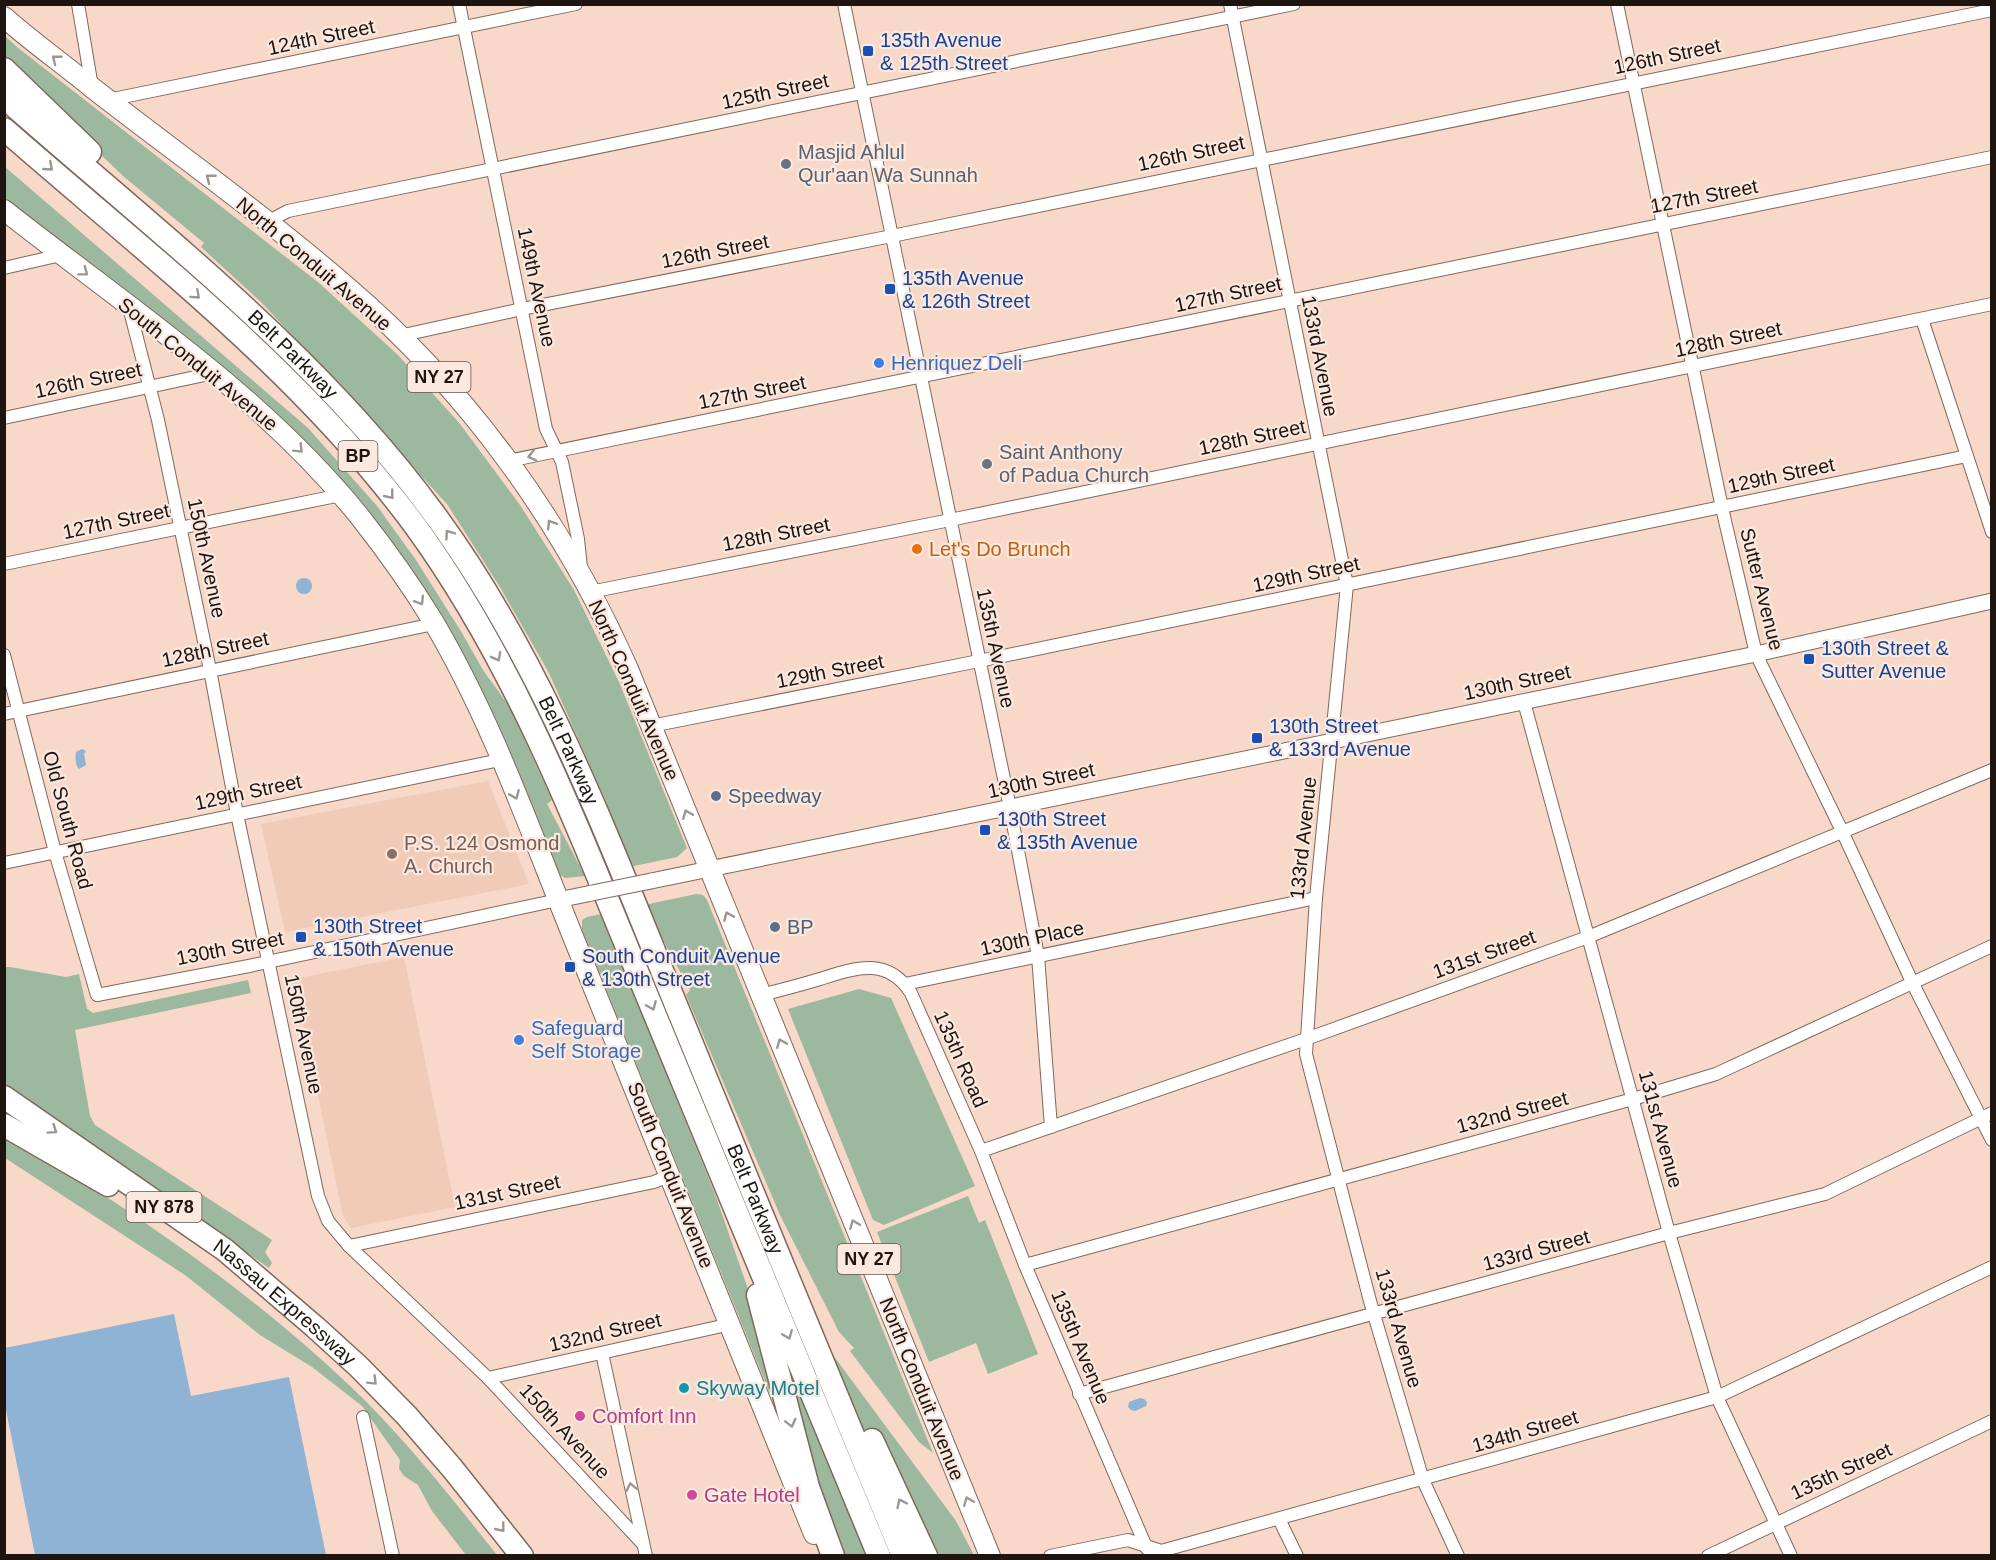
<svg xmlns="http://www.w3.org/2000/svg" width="1996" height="1560" font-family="Arial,sans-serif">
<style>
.built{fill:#f0cbb8}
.green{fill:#9cb89f}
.water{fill:#8eb3d5}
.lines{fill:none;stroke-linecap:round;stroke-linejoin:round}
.minor-casing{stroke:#82685b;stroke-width:14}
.tertiary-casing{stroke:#82685b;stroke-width:17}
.primary-casing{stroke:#82685b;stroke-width:22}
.motorway-casing{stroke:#82685b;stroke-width:25}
.minor{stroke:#fff;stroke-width:12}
.tertiary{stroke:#fff;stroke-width:15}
.primary{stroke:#fff;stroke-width:20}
.motorway{stroke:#fff;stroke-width:22}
.tertiary-bridge-casing{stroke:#82685b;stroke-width:17;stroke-linecap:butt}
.tertiary-bridge{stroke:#fff;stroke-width:15}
.oneway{stroke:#9a9693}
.transit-dot{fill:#1a4fb4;stroke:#fbe8df;stroke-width:2}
.worship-dot{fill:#6b7280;stroke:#fbe8df;stroke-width:2}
.shop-dot{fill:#3f7fe0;stroke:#fbe8df;stroke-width:2}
.food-dot{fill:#e8710a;stroke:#fbe8df;stroke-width:2}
.service-dot{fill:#5c6f8a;stroke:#fbe8df;stroke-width:2}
.education-dot{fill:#8d6e63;stroke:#fbe8df;stroke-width:2}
.culture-dot{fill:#0f9aa8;stroke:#fbe8df;stroke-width:2}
.hotel-dot{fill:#d1479c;stroke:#fbe8df;stroke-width:2}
.labels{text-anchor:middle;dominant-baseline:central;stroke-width:4.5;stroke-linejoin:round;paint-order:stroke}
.shield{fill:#fbe8df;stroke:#61544e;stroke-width:1.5}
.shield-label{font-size:18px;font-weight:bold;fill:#1f1510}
.street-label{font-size:20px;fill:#1f1510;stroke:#fbe8df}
.transit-label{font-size:20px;fill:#164399;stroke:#fbe8df;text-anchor:start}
.worship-label{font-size:20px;fill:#5b616d;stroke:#fbe8df;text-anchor:start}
.shop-label{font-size:20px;fill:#366cbe;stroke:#fbe8df;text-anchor:start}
.food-label{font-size:20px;fill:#c56008;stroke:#fbe8df;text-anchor:start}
.service-label{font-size:20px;fill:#4e5e75;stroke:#fbe8df;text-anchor:start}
.education-label{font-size:20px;fill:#785e54;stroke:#fbe8df;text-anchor:start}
.culture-label{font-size:20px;fill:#0d838f;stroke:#fbe8df;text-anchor:start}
.hotel-label{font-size:20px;fill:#b23c85;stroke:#fbe8df;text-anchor:start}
</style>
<rect width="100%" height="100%" fill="#f7d8c9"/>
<g class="built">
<path d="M 488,781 L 529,884 L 285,932 L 261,824 Z"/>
<path d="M 404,957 L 455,1207 L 351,1228 L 343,1216 L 294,979 Z"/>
</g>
<g class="green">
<path d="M 4,35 L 17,47 L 319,283 L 398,355 L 460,424 L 520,505 L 574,590 L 619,682 L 687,848 L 677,857 L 629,867 L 604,797 L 549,673 L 500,587 L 447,504 L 262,303 L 201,247 L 204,243 L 123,176 L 5,62 Z"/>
<path d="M 4,166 L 308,428 L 377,506 L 416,560 L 462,633 L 483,670 L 509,706 L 552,800 L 547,804 L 585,876 L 565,878 L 559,874 L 487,702 L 453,638 L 409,567 L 370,516 L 301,437 L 245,387 L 5,201 Z"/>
<path d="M 696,894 L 703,895 L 707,900 L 933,1453 L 919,1442 L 850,1351 L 854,1348 L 839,1332 L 780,1215 L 686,995 L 690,990 L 644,905 Z"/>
<path d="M 601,914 L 715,1194 L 757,1315 L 782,1423 L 582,930 L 582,920 L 587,917 Z"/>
<path d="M 5,967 L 10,967 L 66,977 L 79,974 L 87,1009 L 93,1013 L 248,980 L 251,993 L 75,1030 L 90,1116 L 95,1125 L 272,1240 L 265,1252 L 272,1263 L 269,1268 L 5,1084 Z"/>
<path d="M 859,989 L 891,998 L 975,1186 L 884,1225 L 873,1220 L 788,1009 Z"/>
<path d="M 4,1133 C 126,1206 244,1286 348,1384 C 403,1436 450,1496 497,1555 L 466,1555 L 432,1511 L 418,1485 L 404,1476 L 399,1469 L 400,1460 L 362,1406 L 312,1367 L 260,1335 L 185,1275 L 5,1158 Z"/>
<path d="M 968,1196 L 979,1223 L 985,1220 L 1038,1354 L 988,1374 L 976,1343 L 929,1362 L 877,1232 Z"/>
<path d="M 827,1347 L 956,1521 L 974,1555 L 914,1555 Z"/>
<path d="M 791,1381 L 797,1384 L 869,1555 L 841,1555 L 815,1487 Z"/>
</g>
<g class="water">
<circle cx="304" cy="586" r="8"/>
<path d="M 82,749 L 86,751 L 84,754 L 86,765 L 79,769 C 75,765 75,757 76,752 Z"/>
<path d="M 174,1314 L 191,1396 L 289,1377 L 326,1555 L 35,1555 L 5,1405 L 5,1348 Z"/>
<path d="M 1140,1398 L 1144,1399 L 1147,1402 L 1146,1406 L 1135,1411 L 1131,1410 L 1128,1407 L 1129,1402 Z"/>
</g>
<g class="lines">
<defs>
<g id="minor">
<path d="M 78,4 L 92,87"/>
<path d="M 459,4 L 546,429 L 562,462 L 578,539 L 581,568"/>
<path d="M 844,4 L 1010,808 L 1038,956 L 1051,1127"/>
<path d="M 1230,4 L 1347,585 L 1316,898 L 1306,1054 L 1370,1301 L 1423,1480 L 1458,1556"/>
<path d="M 1617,4 L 1722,508 L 1756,654 L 1842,831 L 1913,984 L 1992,1140"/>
<path d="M 108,100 L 576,4"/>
<path d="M 267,222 L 288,211 L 1294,4"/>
<path d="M 4,268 L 61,255"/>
<path d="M 129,307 L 158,420 L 210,670 L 237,814 L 318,1196 L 328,1221 L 349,1246 L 488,1378 L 643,1544"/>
<path d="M 1922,319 L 1992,532"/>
<path d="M 399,336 L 522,309 L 892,236 L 1992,10"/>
<path d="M 4,418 L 214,373"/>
<path d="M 508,461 L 1992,157"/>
<path d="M 4,564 L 341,495"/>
<path d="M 590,592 L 950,520 L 1992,304"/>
<path d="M 4,655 L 55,852 L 97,995 L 249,966 L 558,900"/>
<path d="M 1524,702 L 1669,1233 L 1717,1397 L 1791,1556"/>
<path d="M 4,714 L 434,624"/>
<path d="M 651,726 L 979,661 L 1967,456"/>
<path d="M 4,863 L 500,760"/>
<path d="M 905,984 L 1316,898"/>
<path d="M 761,995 C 781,990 800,985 820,979 C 855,968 887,956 911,993 L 981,1151 L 1025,1265 L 1147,1549"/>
<path d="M 981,1151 L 1306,1039 L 1588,937 L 1992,770"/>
<path d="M 349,1246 L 654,1182 L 671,1175"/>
<path d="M 1025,1265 L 1633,1099 L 1716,1074 L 1992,946"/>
<path d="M 602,1353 L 646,1556"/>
<path d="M 488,1378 L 731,1324"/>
<path d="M 1079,1394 L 1669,1233 L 1825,1194 L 1992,1113"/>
<path d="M 363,1417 L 393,1556"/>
<path d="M 1279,1519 L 1297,1556"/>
<path d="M 1050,1556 L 1128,1540 L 1161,1551 L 1717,1397 L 1992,1267"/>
<path d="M 1708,1556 L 1992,1421"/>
</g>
<g id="tertiary">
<path d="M 651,881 L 1756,654 L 1992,601"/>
<path d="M 558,900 L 592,893"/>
</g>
<g id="primary">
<path d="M 4,17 C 32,42 62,63 90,86 C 176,153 265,216 347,287 C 468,390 564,524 628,669 L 990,1556"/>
<path d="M 4,210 C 127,307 261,394 360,517 C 386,550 411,585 433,621 C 494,724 533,839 578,949 C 658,1143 735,1339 814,1534"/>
</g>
<g id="motorway">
<path d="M 4,69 L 90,152"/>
<path id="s1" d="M 4,97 C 152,228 314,351 432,511 C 542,659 607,836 676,1005 C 751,1189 827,1372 903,1556"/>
<path d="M 4,129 C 147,254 303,373 416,527 C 517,666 578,829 643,986 C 722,1176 800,1366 879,1556"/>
<path id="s2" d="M 4,1097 L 225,1250 L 315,1327 L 359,1367 L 407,1416 L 452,1468 L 522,1556"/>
<path d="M 4,1125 L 108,1185"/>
<path d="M 758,1295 L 808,1487 L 833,1556"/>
<path d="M 872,1440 L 926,1556"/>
</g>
</defs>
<use href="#minor" class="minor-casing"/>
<use href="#tertiary" class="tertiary-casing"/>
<use href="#primary" class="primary-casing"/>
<use href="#motorway" class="motorway-casing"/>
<use href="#minor" class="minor"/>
<use href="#tertiary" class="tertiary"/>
<use href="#primary" class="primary"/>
<use href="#motorway" class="motorway"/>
<defs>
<path id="tertiary-bridge" d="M 592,893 L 651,881"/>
</defs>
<use href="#tertiary-bridge" class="tertiary-bridge-casing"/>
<use href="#tertiary-bridge" class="tertiary-bridge"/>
</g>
<defs><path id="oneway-chevron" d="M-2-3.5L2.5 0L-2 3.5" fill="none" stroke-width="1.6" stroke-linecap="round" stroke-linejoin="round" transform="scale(1.5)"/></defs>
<g class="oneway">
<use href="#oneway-chevron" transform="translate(56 59) rotate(-142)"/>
<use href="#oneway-chevron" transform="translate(49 167) rotate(41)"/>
<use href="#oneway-chevron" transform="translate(210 178) rotate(-142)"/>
<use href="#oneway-chevron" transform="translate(84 272) rotate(37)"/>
<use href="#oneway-chevron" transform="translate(196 295) rotate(42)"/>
<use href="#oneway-chevron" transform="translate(299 449) rotate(45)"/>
<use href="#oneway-chevron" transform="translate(532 456) rotate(167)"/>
<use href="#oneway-chevron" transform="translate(390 495) rotate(51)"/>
<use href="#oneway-chevron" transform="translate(551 524) rotate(-122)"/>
<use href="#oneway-chevron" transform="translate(449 534) rotate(-125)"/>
<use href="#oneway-chevron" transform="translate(420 601) rotate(58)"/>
<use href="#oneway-chevron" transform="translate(497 657) rotate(62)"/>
<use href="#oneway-chevron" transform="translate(515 795) rotate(67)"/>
<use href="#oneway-chevron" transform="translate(687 814) rotate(-112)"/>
<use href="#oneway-chevron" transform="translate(728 916) rotate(-113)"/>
<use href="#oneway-chevron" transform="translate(652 1006) rotate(67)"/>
<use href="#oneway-chevron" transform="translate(781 1043) rotate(-112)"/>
<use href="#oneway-chevron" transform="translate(53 1130) rotate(34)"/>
<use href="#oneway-chevron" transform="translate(854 1224) rotate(-112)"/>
<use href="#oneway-chevron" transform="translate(788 1335) rotate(68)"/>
<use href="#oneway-chevron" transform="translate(373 1381) rotate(45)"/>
<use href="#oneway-chevron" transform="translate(791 1423) rotate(76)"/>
<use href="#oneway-chevron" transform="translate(631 1487) rotate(-102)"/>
<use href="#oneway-chevron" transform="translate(968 1501) rotate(-112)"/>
<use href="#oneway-chevron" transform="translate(901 1503) rotate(-115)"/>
<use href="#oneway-chevron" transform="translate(501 1528) rotate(51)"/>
</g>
<g class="transit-dot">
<rect x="862" y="45" width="12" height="12" rx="3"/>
<rect x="884" y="283" width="12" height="12" rx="3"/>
<rect x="1803" y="653" width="12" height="12" rx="3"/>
<rect x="1251" y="732" width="12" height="12" rx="3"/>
<rect x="979" y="824" width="12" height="12" rx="3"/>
<rect x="295" y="931" width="12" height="12" rx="3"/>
<rect x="564" y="961" width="12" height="12" rx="3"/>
</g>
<g class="worship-dot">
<circle cx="786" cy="164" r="6"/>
<circle cx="987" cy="464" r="6"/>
</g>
<g class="shop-dot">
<circle cx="879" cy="363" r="6"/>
<circle cx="519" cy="1040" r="6"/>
</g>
<circle class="food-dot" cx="917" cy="549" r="6"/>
<g class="service-dot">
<circle cx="716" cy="796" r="6"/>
<circle cx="775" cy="927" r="6"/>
</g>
<circle class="education-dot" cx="392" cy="854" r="6"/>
<circle class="culture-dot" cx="684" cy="1388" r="6"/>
<g class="hotel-dot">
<circle cx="580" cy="1416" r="6"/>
<circle cx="692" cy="1495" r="6"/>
</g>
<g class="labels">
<g class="shield">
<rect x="407.5" y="362" width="63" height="30" rx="4.5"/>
<rect x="338.5" y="441" width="39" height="30" rx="4.5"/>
<rect x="126.5" y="1192" width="75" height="30" rx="4.5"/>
<rect x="837.5" y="1244" width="63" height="30" rx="4.5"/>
</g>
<g class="shield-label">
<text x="439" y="377">NY 27</text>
<text x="358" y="456">BP</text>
<text x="164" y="1207">NY 878</text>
<text x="869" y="1259">NY 27</text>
</g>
<g class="street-label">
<text transform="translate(321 37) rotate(-12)">124th Street</text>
<text transform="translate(1667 56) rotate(-12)">126th Street</text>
<text transform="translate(775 91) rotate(-12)">125th Street</text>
<text transform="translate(1191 153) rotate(-12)">126th Street</text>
<text transform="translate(1704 196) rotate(-11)">127th Street</text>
<text transform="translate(715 251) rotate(-11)">126th Street</text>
<text transform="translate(314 264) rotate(40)">North Conduit Avenue</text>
<text transform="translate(537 287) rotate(78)">149th Avenue</text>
<text transform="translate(1228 294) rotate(-12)">127th Street</text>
<text transform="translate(1728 339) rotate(-12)">128th Street</text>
<text stroke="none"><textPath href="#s1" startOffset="387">Belt Parkway</textPath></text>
<text transform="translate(1320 356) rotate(79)">133rd Avenue</text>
<text transform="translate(198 364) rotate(39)">South Conduit Avenue</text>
<text transform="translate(88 380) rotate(-12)">126th Street</text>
<text transform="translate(752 392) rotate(-11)">127th Street</text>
<text transform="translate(1252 437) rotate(-12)">128th Street</text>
<text transform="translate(1781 475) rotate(-12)">129th Street</text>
<text transform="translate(116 521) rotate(-12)">127th Street</text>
<text transform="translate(776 534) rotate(-11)">128th Street</text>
<text transform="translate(207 558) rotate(78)">150th Avenue</text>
<text transform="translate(1306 574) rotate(-12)">129th Street</text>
<text transform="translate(1762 589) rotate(76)">Sutter Avenue</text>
<text transform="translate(996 648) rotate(78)">135th Avenue</text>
<text transform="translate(215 649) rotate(-12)">128th Street</text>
<text transform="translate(830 671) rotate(-11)">129th Street</text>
<text transform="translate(1517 682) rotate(-12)">130th Street</text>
<text transform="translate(634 690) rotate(66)">North Conduit Avenue</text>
<text stroke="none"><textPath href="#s1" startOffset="873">Belt Parkway</textPath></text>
<text transform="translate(1041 780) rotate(-12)">130th Street</text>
<text transform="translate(248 792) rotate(-12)">129th Street</text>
<text transform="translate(68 820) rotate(75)">Old South Road</text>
<text transform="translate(1303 838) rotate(-84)">133rd Avenue</text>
<text transform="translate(1032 938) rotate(-12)">130th Place</text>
<text transform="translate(230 948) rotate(-11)">130th Street</text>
<text transform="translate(1484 954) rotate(-20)">131st Street</text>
<text transform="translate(304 1034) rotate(78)">150th Avenue</text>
<text transform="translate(961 1059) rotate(66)">135th Road</text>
<text transform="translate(1512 1112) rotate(-15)">132nd Street</text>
<text transform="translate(1661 1129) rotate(75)">131st Avenue</text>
<text transform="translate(671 1175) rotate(68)">South Conduit Avenue</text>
<text transform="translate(507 1192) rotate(-12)">131st Street</text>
<text stroke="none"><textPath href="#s1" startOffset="1359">Belt Parkway</textPath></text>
<text transform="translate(1536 1250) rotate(-15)">133rd Street</text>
<text stroke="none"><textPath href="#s2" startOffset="348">Nassau Expressway</textPath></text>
<text transform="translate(1399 1328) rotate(74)">133rd Avenue</text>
<text transform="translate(605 1332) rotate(-13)">132nd Street</text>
<text transform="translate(1081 1347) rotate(67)">135th Avenue</text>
<text transform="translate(922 1389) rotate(68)">North Conduit Avenue</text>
<text transform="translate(565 1431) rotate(47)">150th Avenue</text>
<text transform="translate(1525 1431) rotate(-16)">134th Street</text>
<text transform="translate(1841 1471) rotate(-25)">135th Street</text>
</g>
<g class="transit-label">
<text x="880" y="40">135th Avenue<tspan x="880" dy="23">&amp; 125th Street</tspan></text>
<text x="902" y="278">135th Avenue<tspan x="902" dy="23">&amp; 126th Street</tspan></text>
<text x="1821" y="648">130th Street &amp;<tspan x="1821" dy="23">Sutter Avenue</tspan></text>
<text x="1269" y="726">130th Street<tspan x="1269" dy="23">&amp; 133rd Avenue</tspan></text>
<text x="997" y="819">130th Street<tspan x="997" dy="23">&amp; 135th Avenue</tspan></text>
<text x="313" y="926">130th Street<tspan x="313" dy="23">&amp; 150th Avenue</tspan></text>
<text x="582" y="956">South Conduit Avenue<tspan x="582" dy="23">&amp; 130th Street</tspan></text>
</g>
<g class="worship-label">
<text x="798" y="152">Masjid Ahlul<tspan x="798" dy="23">Qur'aan Wa Sunnah</tspan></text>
<text x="999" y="452">Saint Anthony<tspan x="999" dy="23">of Padua Church</tspan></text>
</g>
<g class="shop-label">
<text x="891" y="363">Henriquez Deli</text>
<text x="531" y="1028">Safeguard<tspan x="531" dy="23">Self Storage</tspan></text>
</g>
<g class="food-label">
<text x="929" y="549">Let's Do Brunch</text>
</g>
<g class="service-label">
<text x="728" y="796">Speedway</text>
<text x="787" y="927">BP</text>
</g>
<g class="education-label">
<text x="404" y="843">P.S. 124 Osmond<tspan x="404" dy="23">A. Church</tspan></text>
</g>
<g class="culture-label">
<text x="696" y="1388">Skyway Motel</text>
</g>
<g class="hotel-label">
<text x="592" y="1416">Comfort Inn</text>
<text x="704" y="1495">Gate Hotel</text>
</g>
</g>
<rect width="1996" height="1560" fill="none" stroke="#1f1510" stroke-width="12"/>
</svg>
